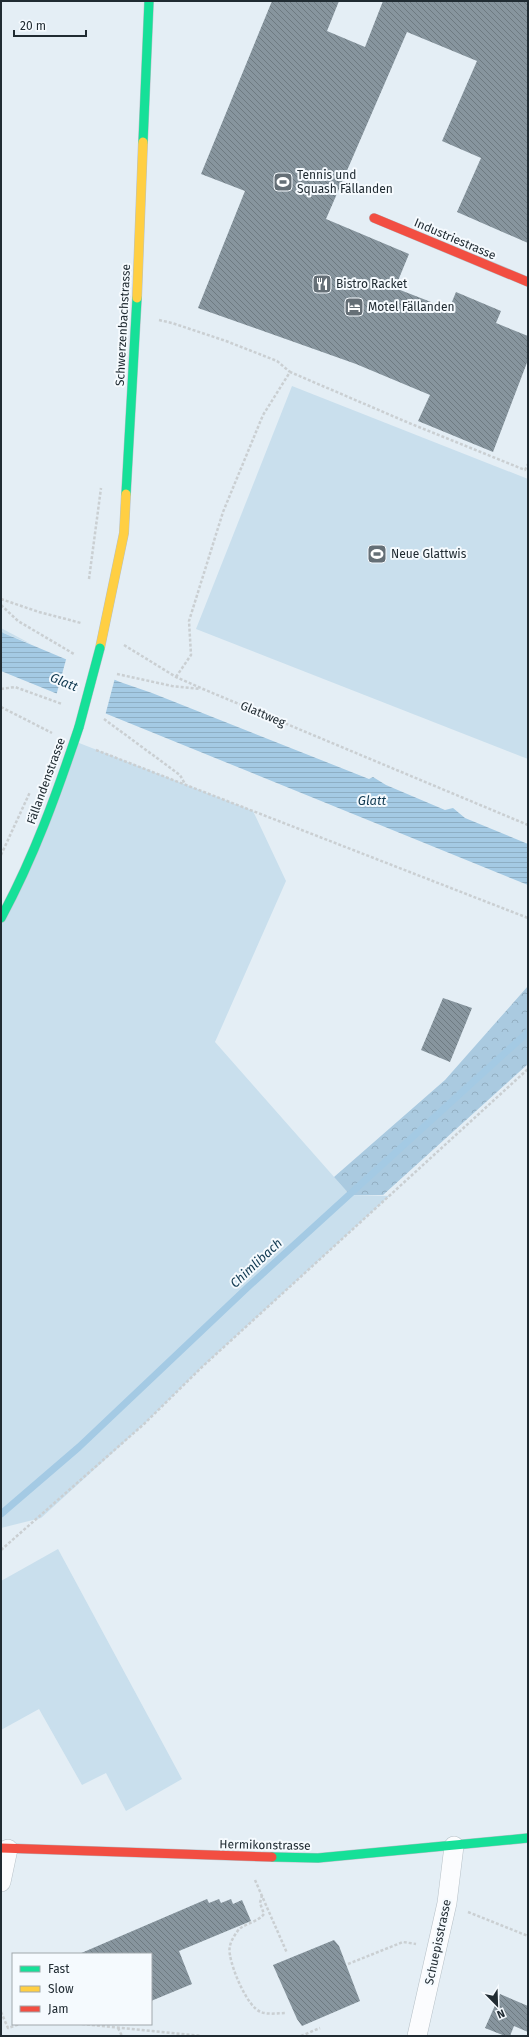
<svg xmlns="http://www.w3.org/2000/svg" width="529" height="2037" font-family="'Fira Sans',sans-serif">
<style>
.grass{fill:#c9dfed}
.forest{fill:url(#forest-crowns)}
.water{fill:url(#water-rules)}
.pier{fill:#e4eef5}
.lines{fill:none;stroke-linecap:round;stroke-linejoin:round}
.stream{stroke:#a4cae4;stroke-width:7}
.building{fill:url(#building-back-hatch)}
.street-casing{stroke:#b6c0c7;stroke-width:20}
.fast-casing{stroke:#b6c0c7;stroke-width:10}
.slow-casing{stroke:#b6c0c7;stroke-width:10}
.jam-casing{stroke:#b6c0c7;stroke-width:10}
.path{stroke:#cacfd2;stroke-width:2.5;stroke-dasharray:3 2;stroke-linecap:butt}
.street{stroke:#fbfcfe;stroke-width:19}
.fast{stroke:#16e098;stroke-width:9}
.slow{stroke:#ffcf43;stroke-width:9}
.jam{stroke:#f24e42;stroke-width:9}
.fast-bridge-casing{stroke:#b6c0c7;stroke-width:10;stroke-linecap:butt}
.fast-bridge{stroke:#16e098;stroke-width:9}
.labels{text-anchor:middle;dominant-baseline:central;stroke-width:4;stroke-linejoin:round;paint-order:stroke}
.poi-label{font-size:12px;fill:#202b32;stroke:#f5fafe;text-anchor:start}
.street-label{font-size:12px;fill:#202b32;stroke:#f5fafe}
.water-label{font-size:13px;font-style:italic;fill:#103951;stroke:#f5fafe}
</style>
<defs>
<pattern id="forest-crowns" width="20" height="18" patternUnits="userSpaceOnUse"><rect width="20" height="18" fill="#aacae0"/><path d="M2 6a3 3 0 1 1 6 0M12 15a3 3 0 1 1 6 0" fill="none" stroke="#92aec1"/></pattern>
<pattern id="water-rules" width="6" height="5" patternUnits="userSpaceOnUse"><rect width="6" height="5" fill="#a4cae4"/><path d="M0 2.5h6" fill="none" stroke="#8daec4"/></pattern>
<pattern id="building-back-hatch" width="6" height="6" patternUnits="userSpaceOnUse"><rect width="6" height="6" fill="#87959e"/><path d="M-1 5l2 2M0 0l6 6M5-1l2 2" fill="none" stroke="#6e7a81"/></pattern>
</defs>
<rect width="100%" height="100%" fill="#e4eef5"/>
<g class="grass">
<path d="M 292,386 L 528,479 L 528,759 L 196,629 Z"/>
<path d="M 1,628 L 31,644 L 1,632 Z"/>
<path d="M 74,741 L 253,811 L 286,881 L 215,1042 L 350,1195 L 389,1196 L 202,1367 L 144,1424 L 41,1518 L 1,1528 L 1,918 Z"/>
<path d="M 58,1549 L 182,1779 L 126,1811 L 106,1773 L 82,1785 L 39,1709 L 1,1730 L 1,1581 Z"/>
</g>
<path class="forest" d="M 528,986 L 528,1064 L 383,1195 L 350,1195 L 334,1177 L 445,1080 Z"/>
<path class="water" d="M 1,632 L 120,682 L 152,693 L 369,779 L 373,777 L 386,785 L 445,810 L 453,808 L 465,818 L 528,844 L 528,885 L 1,671 Z"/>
<path class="pier" d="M 67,656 L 115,678 L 105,716 L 56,696 Z"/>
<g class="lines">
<path class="stream" d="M 1,1514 L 79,1447 L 249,1286 L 528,1032"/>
</g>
<g class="building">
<path d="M 272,1 L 339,1 L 327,31 L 365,47 L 383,1 L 528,1 L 528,243 L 457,212 L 481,158 L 442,141 L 477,61 L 407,32 L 326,219 L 409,254 L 395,288 L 449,309 L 456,292 L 501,311 L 496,323 L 528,336 L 528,360 L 493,452 L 418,421 L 430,395 L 356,364 L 198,308 L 245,191 L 201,174 Z"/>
<path d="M 443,998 L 472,1008 L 450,1062 L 421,1050 Z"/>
<path d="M 207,1899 L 209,1903 L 219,1899 L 221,1903 L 231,1899 L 233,1904 L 242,1900 L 251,1921 L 179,1951 L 192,1984 L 151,2001 L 151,1954 L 79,1954 Z"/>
<path d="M 334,1940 L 339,1946 L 360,2001 L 302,2026 L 297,2019 L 273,1965 Z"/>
<path d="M 500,1994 L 528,2006 L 528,2032 L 514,2026 L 510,2036 L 505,2036 L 485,2028 Z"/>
</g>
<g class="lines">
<defs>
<g id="street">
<path d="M 1,1882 L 8,1849"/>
<path d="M 417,2036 L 447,1903 L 454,1846"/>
</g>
<g id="fast">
<path d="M 143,142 L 149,1"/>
<path d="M 126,494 L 137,298"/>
<path d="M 1,918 C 34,857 57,793 79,727"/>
<path d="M 272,1857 L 318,1858 L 528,1838"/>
</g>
<g id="slow">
<path d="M 137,298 L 143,142"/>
<path d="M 100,648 L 124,533 L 126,494"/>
</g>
<g id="jam">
<path d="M 374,218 L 528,282"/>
<path d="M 1,1848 L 272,1857"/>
</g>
</defs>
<use href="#street" class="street-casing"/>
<use href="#fast" class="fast-casing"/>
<use href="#slow" class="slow-casing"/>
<use href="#jam" class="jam-casing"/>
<g class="path">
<path d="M 159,320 L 172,323 L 226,341 L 277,361 L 290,372"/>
<path d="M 89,579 L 101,488"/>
<path d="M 1,599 L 39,612 L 81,623"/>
<path d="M 1,605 L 18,621 L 74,654"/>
<path d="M 124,645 L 176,677 L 203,689 L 528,825"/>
<path d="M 117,674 L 172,686 L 200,689"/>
<path d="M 176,677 L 191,655 L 189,621 L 223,512 L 263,415 L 290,372 L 409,423 L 525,470 L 528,464"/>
<path d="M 1,689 L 15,687 L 62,704"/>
<path d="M 1,707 L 52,733"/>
<path d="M 104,719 L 180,775 L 185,784"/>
<path d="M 96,750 L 528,918"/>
<path d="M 1,855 L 30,792"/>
<path d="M 1,1550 L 144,1424 L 202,1367 L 528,1069"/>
<path d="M 255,1880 L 287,1953"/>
<path d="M 262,1895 L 260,1903 L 264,1914 C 257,1923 241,1924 237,1932 C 232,1939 228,1946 230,1955 C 232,1969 247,2007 261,2012 C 268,2015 279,2013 286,2013"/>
<path d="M 468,1912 L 528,1936"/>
<path d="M 348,1964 L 403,1942 L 416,1944"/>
<path d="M 1,2012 L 8,2028 L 20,2024"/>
<path d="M 82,2024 L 201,2036"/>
<path d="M 118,2028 L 122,2036"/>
<path d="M 301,2036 L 320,2028"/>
</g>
<use href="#street" class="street"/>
<use href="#fast" class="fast"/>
<use href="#slow" class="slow"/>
<use href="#jam" class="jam"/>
<defs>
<path id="fast-bridge" d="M 79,727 L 100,648"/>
</defs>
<use href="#fast-bridge" class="fast-bridge-casing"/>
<use href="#fast-bridge" class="fast-bridge"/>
</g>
<defs>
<symbol id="stadium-square" viewBox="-11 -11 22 22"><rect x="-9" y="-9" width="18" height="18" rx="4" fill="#656f76" stroke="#f5fafe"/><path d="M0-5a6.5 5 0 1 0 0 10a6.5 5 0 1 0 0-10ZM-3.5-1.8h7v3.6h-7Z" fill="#fff"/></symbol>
<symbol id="restaurant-square" viewBox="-11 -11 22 22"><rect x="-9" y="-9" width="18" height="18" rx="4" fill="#656f76" stroke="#f5fafe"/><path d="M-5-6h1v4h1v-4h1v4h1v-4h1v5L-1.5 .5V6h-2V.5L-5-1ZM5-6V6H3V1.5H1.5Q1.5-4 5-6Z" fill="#fff"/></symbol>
<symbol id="hotel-square" viewBox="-11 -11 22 22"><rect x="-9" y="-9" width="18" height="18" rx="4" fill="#656f76" stroke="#f5fafe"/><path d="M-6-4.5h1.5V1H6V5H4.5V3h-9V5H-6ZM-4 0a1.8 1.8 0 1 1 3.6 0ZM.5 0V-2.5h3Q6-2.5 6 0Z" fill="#fff"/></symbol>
</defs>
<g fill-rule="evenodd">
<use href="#stadium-square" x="272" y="171" width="22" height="22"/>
<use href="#restaurant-square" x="311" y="273" width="22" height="22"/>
<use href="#hotel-square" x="343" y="296" width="22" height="22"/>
<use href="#stadium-square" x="366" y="543" width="22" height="22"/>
</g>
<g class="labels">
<g class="poi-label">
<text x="297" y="175">Tennis und<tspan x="297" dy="14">Squash Fällanden</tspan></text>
<text x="336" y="284">Bistro Racket</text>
<text x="368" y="307">Motel Fällanden</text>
<text x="391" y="554">Neue Glattwis</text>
</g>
<g class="street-label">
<text transform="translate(455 239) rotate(23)">Industriestrasse</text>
<text transform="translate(123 325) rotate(-87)">Schwerzenbachstrasse</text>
<text transform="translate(263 714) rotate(23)">Glattweg</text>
<text transform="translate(46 781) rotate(-70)">Fällandenstrasse</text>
<text transform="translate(265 1845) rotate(1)">Hermikonstrasse</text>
<text transform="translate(438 1942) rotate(-78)">Schuepisstrasse</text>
</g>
<g class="water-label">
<text transform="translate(64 682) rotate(22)">Glatt</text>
<text x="372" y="800">Glatt</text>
<text transform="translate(256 1263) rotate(-43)">Chimlibach</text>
</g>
</g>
<rect width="529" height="2037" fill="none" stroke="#202b32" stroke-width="4"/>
<rect x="12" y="1953" width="140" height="72" fill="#f5fafe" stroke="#a0a7ac"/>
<rect x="20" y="1966" width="20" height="6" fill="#16e098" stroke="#a0a7ac"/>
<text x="48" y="1973" font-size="12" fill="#202b32">Fast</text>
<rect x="20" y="1986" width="20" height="6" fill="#ffcf43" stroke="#a0a7ac"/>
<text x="48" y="1993" font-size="12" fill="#202b32">Slow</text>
<rect x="20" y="2006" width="20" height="6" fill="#f24e42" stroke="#a0a7ac"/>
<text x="48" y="2013" font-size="12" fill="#202b32">Jam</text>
<g transform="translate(497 2005) rotate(157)" stroke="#f5fafe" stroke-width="3" paint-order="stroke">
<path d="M0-3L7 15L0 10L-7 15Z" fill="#202b32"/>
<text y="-6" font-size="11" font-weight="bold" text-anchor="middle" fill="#202b32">N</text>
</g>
<path d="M14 30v6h72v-6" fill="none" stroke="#202b32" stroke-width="2"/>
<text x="20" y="30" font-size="12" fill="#202b32" stroke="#f5fafe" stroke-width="3" paint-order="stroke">20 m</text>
</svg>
